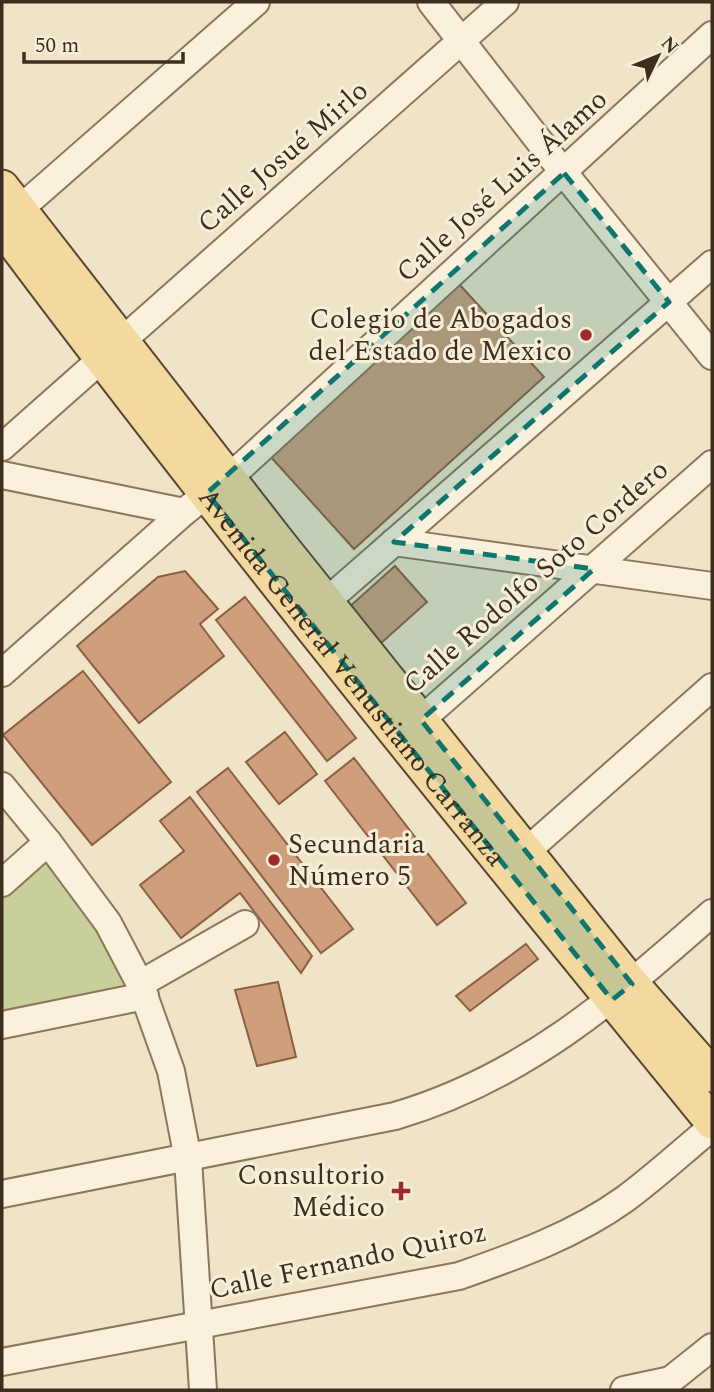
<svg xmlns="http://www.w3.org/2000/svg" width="714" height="1392" font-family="Spectral,serif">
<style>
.green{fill:#c9cf9b}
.building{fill:#cf9f7d;stroke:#8d5f41;stroke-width:2}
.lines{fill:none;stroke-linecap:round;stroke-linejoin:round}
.minor-casing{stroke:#8d765c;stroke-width:30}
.major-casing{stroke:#5b4430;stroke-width:37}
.minor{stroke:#faf1dc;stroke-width:26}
.major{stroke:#f3d9a0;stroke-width:33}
.marked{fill:#0f766e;fill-opacity:0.2;stroke:#0f766e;stroke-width:5;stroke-dasharray:14 9;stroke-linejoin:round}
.poi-dot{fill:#9e2a2b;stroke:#f7eed8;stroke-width:2.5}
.labels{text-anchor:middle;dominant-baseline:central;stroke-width:6;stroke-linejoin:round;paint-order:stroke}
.street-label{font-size:28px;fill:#3d2e20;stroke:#f7eed8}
.poi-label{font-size:28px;fill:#3d2e20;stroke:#f7eed8;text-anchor:end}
</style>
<rect width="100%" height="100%" fill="#f0e4c8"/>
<path class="green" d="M 44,860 L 140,984 L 2,1011 L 2,899 Z"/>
<g class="building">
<path d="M 459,284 L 544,377 L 354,549 L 270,456 Z"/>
<path d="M 395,566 L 427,602 L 380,644 L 348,608 Z"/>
<path d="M 185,571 L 218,609 L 200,624 L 224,656 L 139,723 L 77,646 L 158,577 Z"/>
<path d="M 245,597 L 356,738 L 327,761 L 216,620 Z"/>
<path d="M 83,671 L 171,782 L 92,845 L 3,735 Z"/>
<path d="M 285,732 L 317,774 L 279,804 L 246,762 Z"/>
<path d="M 354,758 L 466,903 L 437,925 L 325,781 Z"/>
<path d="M 228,768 L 353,929 L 321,953 L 197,792 Z"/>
<path d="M 190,797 L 312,956 L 301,973 L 240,893 L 181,938 L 140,885 L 184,851 L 160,821 Z"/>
<path d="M 526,944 L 538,959 L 470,1011 L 456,996 Z"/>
<path d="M 278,982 L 296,1057 L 257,1066 L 235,990 Z"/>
</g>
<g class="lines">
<defs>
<g id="minor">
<path d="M 431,2 L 564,173 L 712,356"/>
<path d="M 5,222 L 256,2"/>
<path d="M 2,447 L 505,2"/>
<path d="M 2,475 L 184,512"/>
<path d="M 394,542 L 712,586"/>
<path d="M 312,614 L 712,264"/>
<path d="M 2,673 L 184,512 L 243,465 L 712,35"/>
<path d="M 406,733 L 712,464"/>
<path d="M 2,786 L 48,842 L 108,923 L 140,984 L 171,1071 L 188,1159 L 203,1390"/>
<path d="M 512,864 L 712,687"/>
<path d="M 2,883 L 48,842"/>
<path d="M 140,984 L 245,924"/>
<path d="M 2,1025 L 145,996"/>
<path d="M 2,1194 L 395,1116 C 524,1078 613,1000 712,913"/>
<path d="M 2,1362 L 459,1276 C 516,1256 575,1235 625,1199 C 655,1177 683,1151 712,1127"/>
<path d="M 624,1390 L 671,1380"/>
<path d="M 658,1390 L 712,1347"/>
</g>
<g id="major">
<path d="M 2,187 L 279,543 L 632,984 L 712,1075"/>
<path id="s1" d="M 2,227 C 230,532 471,827 712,1122"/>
</g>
</defs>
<use href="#minor" class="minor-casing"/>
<use href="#major" class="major-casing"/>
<use href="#minor" class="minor"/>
<use href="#major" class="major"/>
</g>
<path class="marked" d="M 564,173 L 669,302 L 394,542 L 594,569 L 421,720 L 632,984 L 612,1000 L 207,493 Z"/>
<g class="poi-dot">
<circle cx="586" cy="335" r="7"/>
<circle cx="274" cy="860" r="7"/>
<path d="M397.5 1180.5h7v7h7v7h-7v7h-7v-7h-7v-7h7z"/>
</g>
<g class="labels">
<g class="street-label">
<text transform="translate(283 157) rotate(-41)">Calle Josué Mirlo</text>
<text transform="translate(502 186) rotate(-42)">Calle José Luis Álamo</text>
<text transform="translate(536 577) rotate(-41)">Calle Rodolfo Soto Cordero</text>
<text stroke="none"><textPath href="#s1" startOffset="570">Avenida General Venustiano Carranza</textPath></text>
<text transform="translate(348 1261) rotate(-12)">Calle Fernando Quiroz</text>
</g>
<g class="poi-label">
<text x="572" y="319">Colegio de Abogados<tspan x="572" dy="32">del Estado de Mexico</tspan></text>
<text x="288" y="844" text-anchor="start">Secundaria<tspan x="288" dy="32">Número 5</tspan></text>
<text x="385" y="1175">Consultorio<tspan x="385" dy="32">Médico</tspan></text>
</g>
</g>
<rect width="714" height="1392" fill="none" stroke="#3d2e20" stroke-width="7"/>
<g transform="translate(658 56) rotate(47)" stroke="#f7eed8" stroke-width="5" paint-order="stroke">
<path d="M0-5L12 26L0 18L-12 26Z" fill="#3d2e20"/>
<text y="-10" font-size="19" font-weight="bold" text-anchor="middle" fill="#3d2e20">N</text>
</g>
<path d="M24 52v10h159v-10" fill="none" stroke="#3d2e20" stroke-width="3.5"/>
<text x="35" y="52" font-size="21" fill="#3d2e20" stroke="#f7eed8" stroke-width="5" paint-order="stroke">50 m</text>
</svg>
